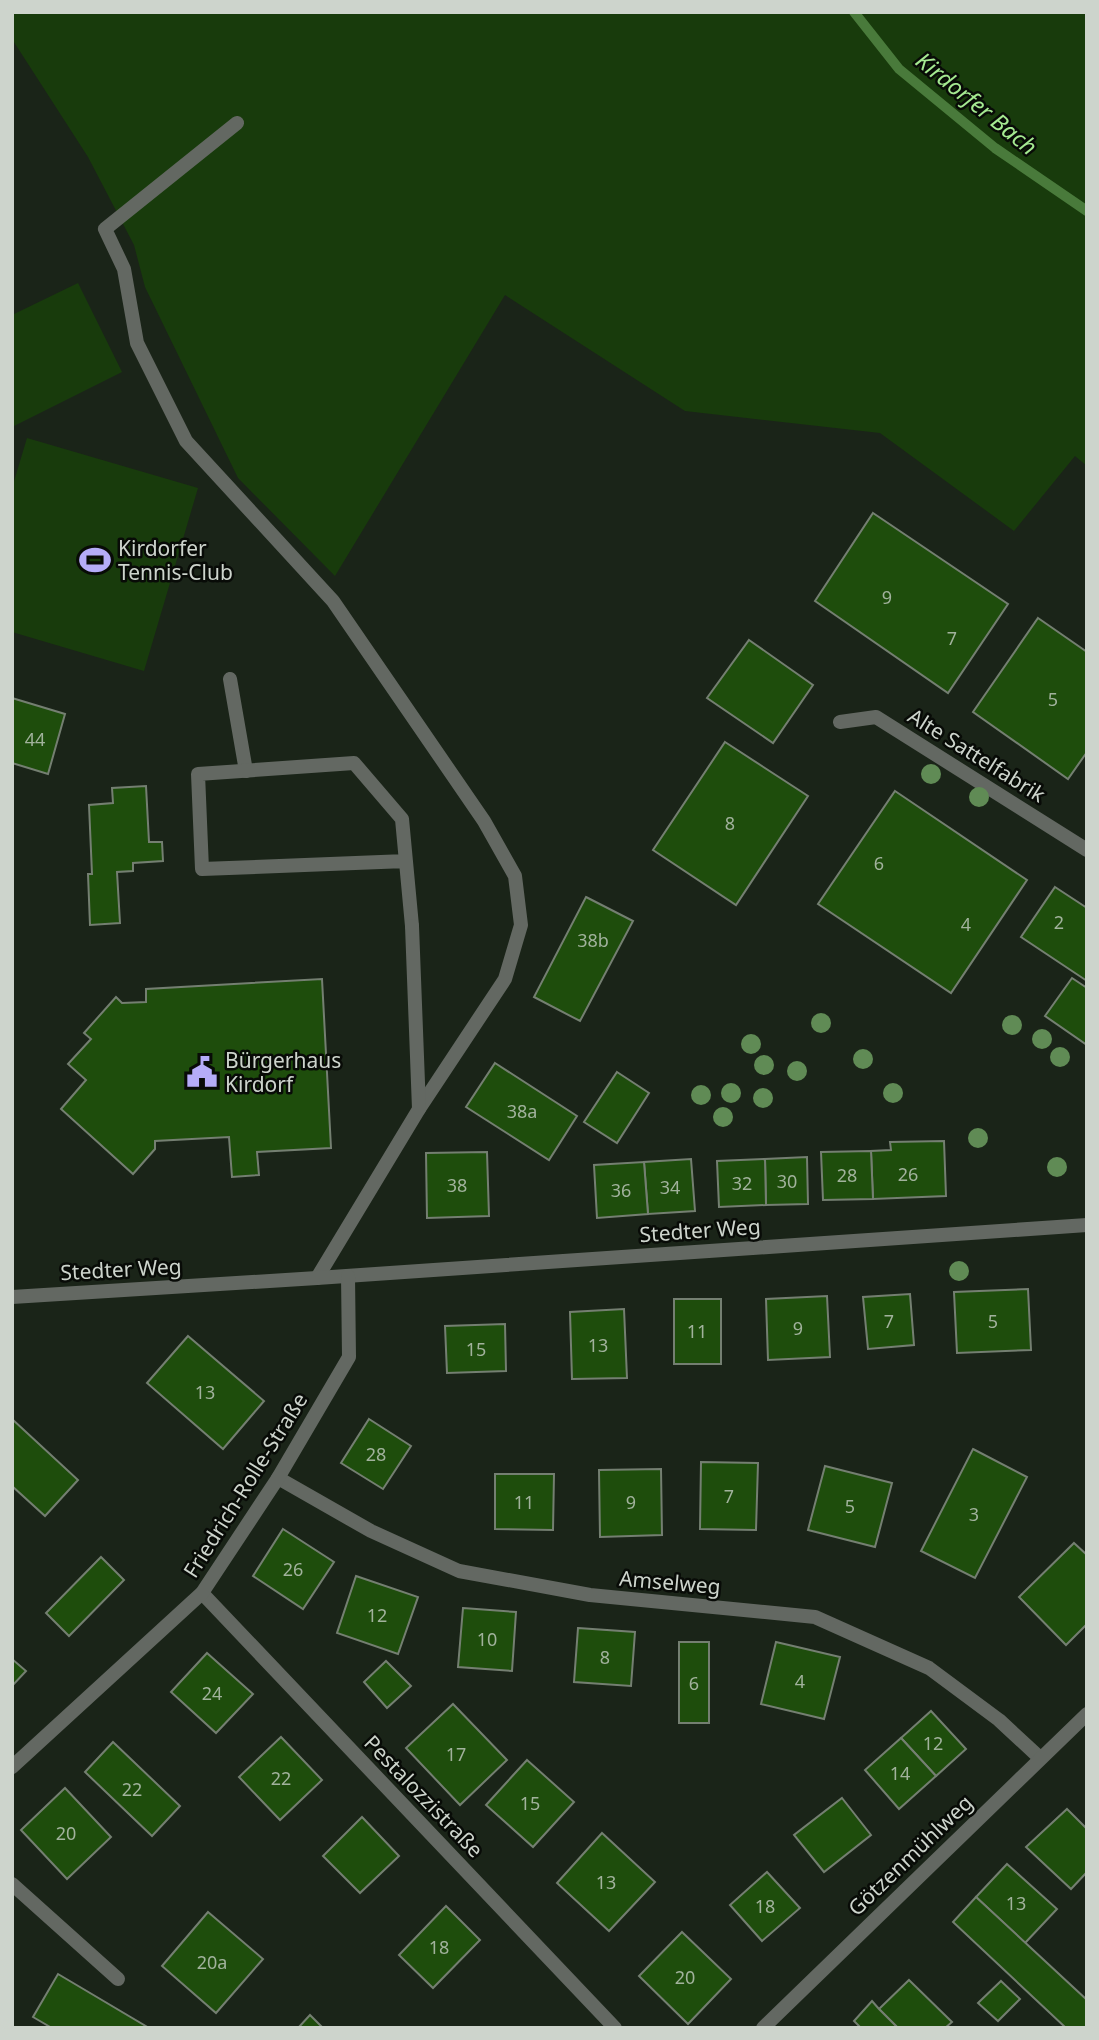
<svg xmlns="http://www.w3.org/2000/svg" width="1099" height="2040" font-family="'Noto Sans',sans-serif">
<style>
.green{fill:#183b0c}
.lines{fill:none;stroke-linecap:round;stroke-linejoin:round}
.stream{stroke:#497a3b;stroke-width:10}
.building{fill:#1e4d0c;stroke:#747f71;stroke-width:2}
.lane{stroke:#636862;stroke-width:14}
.street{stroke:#636862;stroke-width:14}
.tree{fill:#608b55}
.labels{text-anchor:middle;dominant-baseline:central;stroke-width:5;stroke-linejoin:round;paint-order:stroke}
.number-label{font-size:18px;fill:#a1b29c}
.poi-label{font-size:21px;fill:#cdd4cc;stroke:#080b07;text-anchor:start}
.street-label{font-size:21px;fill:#cdd4cc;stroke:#080b07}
.water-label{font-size:23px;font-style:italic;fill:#a5ea91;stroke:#080b07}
</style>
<rect width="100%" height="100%" fill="#1a2418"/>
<g class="green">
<path d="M 12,12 L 1087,12 L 1087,466 L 1075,456 L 1014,531 L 880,433 L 685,411 L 505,295 L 335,576 L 238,478 L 145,287 L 134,245 L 88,157 L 12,39 Z"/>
<path d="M 78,283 L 122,372 L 12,427 L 12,315 Z"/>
<path d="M 27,438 L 198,488 L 144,671 L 12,632 L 12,488 Z"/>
</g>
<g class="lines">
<path class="stream" d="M 854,12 L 899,69 L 995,148 L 1087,211"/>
</g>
<g class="building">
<path d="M 873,513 L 1008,604 L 948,693 L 815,601 Z"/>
<path d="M 1038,618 L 1087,652 L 1087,752 L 1068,779 L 973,712 Z"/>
<path d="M 749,640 L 813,685 L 773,743 L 707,698 Z"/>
<path d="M 12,698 L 65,714 L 48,774 L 12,763 Z"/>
<path d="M 725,742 L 808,796 L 736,905 L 653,850 Z"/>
<path d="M 146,786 L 149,842 L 162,842 L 163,861 L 133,863 L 133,871 L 117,872 L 120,923 L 90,925 L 88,874 L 92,874 L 89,805 L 113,803 L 112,788 Z"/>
<path d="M 895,791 L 1027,880 L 951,993 L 818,904 Z"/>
<path d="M 1055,887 L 1087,908 L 1087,981 L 1021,937 Z"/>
<path d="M 586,897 L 633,921 L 580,1021 L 534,997 Z"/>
<path d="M 1072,978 L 1087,988 L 1087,1045 L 1045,1016 Z"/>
<path d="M 322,979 L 331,1148 L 257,1152 L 259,1175 L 232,1177 L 229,1137 L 155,1141 L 155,1149 L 133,1174 L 61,1109 L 86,1080 L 68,1064 L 91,1039 L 84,1033 L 116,997 L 122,1003 L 146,1002 L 146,989 Z"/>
<path d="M 495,1063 L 577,1116 L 549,1160 L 466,1107 Z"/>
<path d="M 617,1072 L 649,1093 L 617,1143 L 584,1122 Z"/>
<path d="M 944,1141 L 946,1196 L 873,1199 L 871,1151 L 891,1150 L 890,1142 Z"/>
<path d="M 871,1151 L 873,1199 L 823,1200 L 821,1152 Z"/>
<path d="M 487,1152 L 489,1216 L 427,1218 L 426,1153 Z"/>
<path d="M 807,1157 L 808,1204 L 766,1205 L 765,1159 Z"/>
<path d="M 691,1159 L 695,1211 L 648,1214 L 644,1162 Z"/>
<path d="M 765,1159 L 766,1205 L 719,1207 L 717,1161 Z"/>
<path d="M 644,1162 L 648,1214 L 597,1218 L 594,1165 Z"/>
<path d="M 1028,1289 L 1031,1350 L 957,1353 L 954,1292 Z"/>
<path d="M 910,1294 L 914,1345 L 868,1349 L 863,1297 Z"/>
<path d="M 827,1296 L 830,1357 L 768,1360 L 766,1299 Z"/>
<rect x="674" y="1299" width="47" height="65"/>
<path d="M 624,1309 L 627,1378 L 572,1379 L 570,1312 Z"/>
<path d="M 505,1324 L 506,1371 L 447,1373 L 445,1326 Z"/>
<path d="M 188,1336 L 264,1401 L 223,1449 L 147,1383 Z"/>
<path d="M 12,1419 L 78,1480 L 45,1516 L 12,1486 Z"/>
<path d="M 369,1419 L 411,1446 L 383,1489 L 341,1463 Z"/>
<path d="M 973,1449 L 1027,1477 L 975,1578 L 921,1551 Z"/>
<path d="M 701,1462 L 758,1463 L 756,1530 L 700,1529 Z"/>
<path d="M 825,1466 L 892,1483 L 875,1547 L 808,1530 Z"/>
<path d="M 661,1469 L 662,1535 L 600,1537 L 599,1470 Z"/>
<path d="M 495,1474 L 554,1474 L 553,1530 L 495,1529 Z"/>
<path d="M 283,1529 L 334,1562 L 303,1609 L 253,1576 Z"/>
<path d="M 1074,1543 L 1087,1555 L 1087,1624 L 1066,1645 L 1019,1597 Z"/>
<path d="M 101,1557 L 124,1580 L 69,1636 L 46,1613 Z"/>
<path d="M 356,1576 L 418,1597 L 398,1654 L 337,1633 Z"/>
<path d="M 463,1608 L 516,1612 L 512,1671 L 458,1667 Z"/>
<path d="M 578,1628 L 635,1632 L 631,1686 L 574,1682 Z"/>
<rect x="679" y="1642" width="30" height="81"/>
<path d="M 776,1642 L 840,1657 L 824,1719 L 761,1704 Z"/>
<path d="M 207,1653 L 253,1694 L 216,1733 L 171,1692 Z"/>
<path d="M 12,1659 L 26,1671 L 12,1686 Z"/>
<path d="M 386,1661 L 411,1686 L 387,1708 L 364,1682 Z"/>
<path d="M 453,1704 L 507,1760 L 460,1805 L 406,1748 Z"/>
<path d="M 931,1711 L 966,1749 L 936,1776 L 901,1738 Z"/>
<path d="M 281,1737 L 322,1780 L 280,1820 L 239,1777 Z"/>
<path d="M 901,1738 L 936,1776 L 899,1809 L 865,1770 Z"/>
<path d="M 113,1742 L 180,1806 L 152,1836 L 85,1772 Z"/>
<path d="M 527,1760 L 574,1802 L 533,1847 L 486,1805 Z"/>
<path d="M 65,1788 L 111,1837 L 67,1879 L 21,1830 Z"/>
<path d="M 842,1798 L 871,1835 L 824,1872 L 794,1835 Z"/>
<path d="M 1067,1809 L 1087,1829 L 1087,1872 L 1071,1889 L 1026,1847 Z"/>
<path d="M 362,1817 L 399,1856 L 360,1893 L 323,1856 Z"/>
<path d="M 602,1833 L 655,1882 L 609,1931 L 557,1883 Z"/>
<path d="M 1007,1864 L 1057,1909 L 1025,1943 L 976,1897 Z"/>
<path d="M 767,1872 L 800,1908 L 762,1941 L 730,1905 Z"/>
<path d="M 976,1897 L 1087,2000 L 1087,2028 L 1066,2028 L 953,1922 Z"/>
<path d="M 446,1906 L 480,1940 L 433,1988 L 399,1955 Z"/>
<path d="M 208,1912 L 263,1959 L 216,2013 L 162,1966 Z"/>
<path d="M 682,1932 L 731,1979 L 688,2024 L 639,1976 Z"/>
<path d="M 58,1974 L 149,2028 L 52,2028 L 33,2017 Z"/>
<path d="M 909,1980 L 952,2022 L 945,2028 L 898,2028 L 879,2009 Z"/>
<path d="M 1001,1981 L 1020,1999 L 998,2021 L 978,2003 Z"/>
<path d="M 872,2001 L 879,2009 L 898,2028 L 861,2028 L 854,2021 Z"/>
<path d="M 310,2015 L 323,2028 L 298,2028 Z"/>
</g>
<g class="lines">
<g class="lane">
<path d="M 237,123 L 105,229 L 124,269 L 137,343 L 186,441 L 333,601 L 484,821 L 515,876 L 521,925 L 505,979 L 419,1109"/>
<path d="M 230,679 L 246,771"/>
<path d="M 406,861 L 202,869 L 198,774 L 354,763 L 402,819 L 412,926"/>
</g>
<g class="street">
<path d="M 840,722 L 876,717 L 1087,850"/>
<path d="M 317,1278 L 419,1109 L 412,926"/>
<path d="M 12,1297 L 317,1278 L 1087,1225"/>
<path d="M 278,1478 L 371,1531 L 459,1571 L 590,1595 L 815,1617 L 929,1668 L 999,1720 L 1040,1758"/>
<path d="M 202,1593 L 615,2028"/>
<path d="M 12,1767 L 202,1593 L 278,1478 L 349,1357 L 348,1276"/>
<path d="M 12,1884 L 118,1979"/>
<path d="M 763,2028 L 1087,1714"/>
</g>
</g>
<g class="tree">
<circle cx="931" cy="774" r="10"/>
<circle cx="979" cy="797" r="10"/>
<circle cx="821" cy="1023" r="10"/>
<circle cx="1012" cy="1025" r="10"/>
<circle cx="1042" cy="1039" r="10"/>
<circle cx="751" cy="1044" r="10"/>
<circle cx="1060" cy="1057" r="10"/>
<circle cx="863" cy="1059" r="10"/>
<circle cx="764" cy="1065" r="10"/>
<circle cx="797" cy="1071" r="10"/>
<circle cx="731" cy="1093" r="10"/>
<circle cx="893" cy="1093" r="10"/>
<circle cx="701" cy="1095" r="10"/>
<circle cx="763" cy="1098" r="10"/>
<circle cx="723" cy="1117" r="10"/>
<circle cx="978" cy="1138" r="10"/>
<circle cx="1057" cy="1167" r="10"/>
<circle cx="959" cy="1271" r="10"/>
</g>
<defs>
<symbol id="stadium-bare" viewBox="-9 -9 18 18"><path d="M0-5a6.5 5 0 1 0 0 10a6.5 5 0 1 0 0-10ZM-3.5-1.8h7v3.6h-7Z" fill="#b5acf8" stroke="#080b07" stroke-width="2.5" paint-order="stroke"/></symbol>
<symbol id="civic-bare" viewBox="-9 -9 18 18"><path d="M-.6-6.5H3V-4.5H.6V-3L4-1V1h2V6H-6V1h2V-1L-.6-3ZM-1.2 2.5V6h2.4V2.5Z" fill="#b5acf8" stroke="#080b07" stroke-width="2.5" paint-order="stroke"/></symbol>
</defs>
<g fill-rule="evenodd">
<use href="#stadium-bare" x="73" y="538" width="44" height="44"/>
<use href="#civic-bare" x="180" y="1050" width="44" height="44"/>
</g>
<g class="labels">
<g class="number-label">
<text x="887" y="597">9</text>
<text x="952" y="638">7</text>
<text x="1053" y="699">5</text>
<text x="35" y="739">44</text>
<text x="730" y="823">8</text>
<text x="879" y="863">6</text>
<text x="1059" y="922">2</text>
<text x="966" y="924">4</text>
<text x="593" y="940">38b</text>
<text x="522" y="1111">38a</text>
<text x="908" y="1174">26</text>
<text x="847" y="1175">28</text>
<text x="787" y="1181">30</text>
<text x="742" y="1183">32</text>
<text x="457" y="1185">38</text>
<text x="670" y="1187">34</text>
<text x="621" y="1190">36</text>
<text x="889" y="1321">7</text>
<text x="993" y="1321">5</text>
<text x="798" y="1328">9</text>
<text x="697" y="1331">11</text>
<text x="598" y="1345">13</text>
<text x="476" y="1349">15</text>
<text x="205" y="1392">13</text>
<text x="376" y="1454">28</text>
<text x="729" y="1496">7</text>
<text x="524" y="1502">11</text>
<text x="631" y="1502">9</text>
<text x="850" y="1506">5</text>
<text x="974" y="1514">3</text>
<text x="293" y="1569">26</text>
<text x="377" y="1615">12</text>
<text x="487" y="1639">10</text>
<text x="605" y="1657">8</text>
<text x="800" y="1681">4</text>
<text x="694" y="1683">6</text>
<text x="212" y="1693">24</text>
<text x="933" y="1743">12</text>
<text x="456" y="1754">17</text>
<text x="900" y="1773">14</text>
<text x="281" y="1778">22</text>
<text x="132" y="1789">22</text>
<text x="530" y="1803">15</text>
<text x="66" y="1833">20</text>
<text x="606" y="1882">13</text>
<text x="1016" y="1903">13</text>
<text x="765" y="1906">18</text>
<text x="439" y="1947">18</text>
<text x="212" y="1962">20a</text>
<text x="685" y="1977">20</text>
</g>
<g class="poi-label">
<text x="118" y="548">Kirdorfer<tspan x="118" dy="24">Tennis-Club</tspan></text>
<text x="225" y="1060">Bürgerhaus<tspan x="225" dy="24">Kirdorf</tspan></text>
</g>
<g class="street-label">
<text transform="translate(977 755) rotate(32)">Alte Sattelfabrik</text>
<text transform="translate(700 1230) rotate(-4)">Stedter Weg</text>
<text transform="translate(121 1269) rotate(-3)">Stedter Weg</text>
<text transform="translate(245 1485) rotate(-58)">Friedrich-Rolle-Straße</text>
<text transform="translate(670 1582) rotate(5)">Amselweg</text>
<text transform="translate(424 1796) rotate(46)">Pestalozzistraße</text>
<text transform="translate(910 1855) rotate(-44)">Götzenmühlweg</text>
</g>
<g class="water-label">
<text transform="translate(977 103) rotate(39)">Kirdorfer Bach</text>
</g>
</g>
<rect width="1099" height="2040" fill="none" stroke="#cdd4cc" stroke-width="28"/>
</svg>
